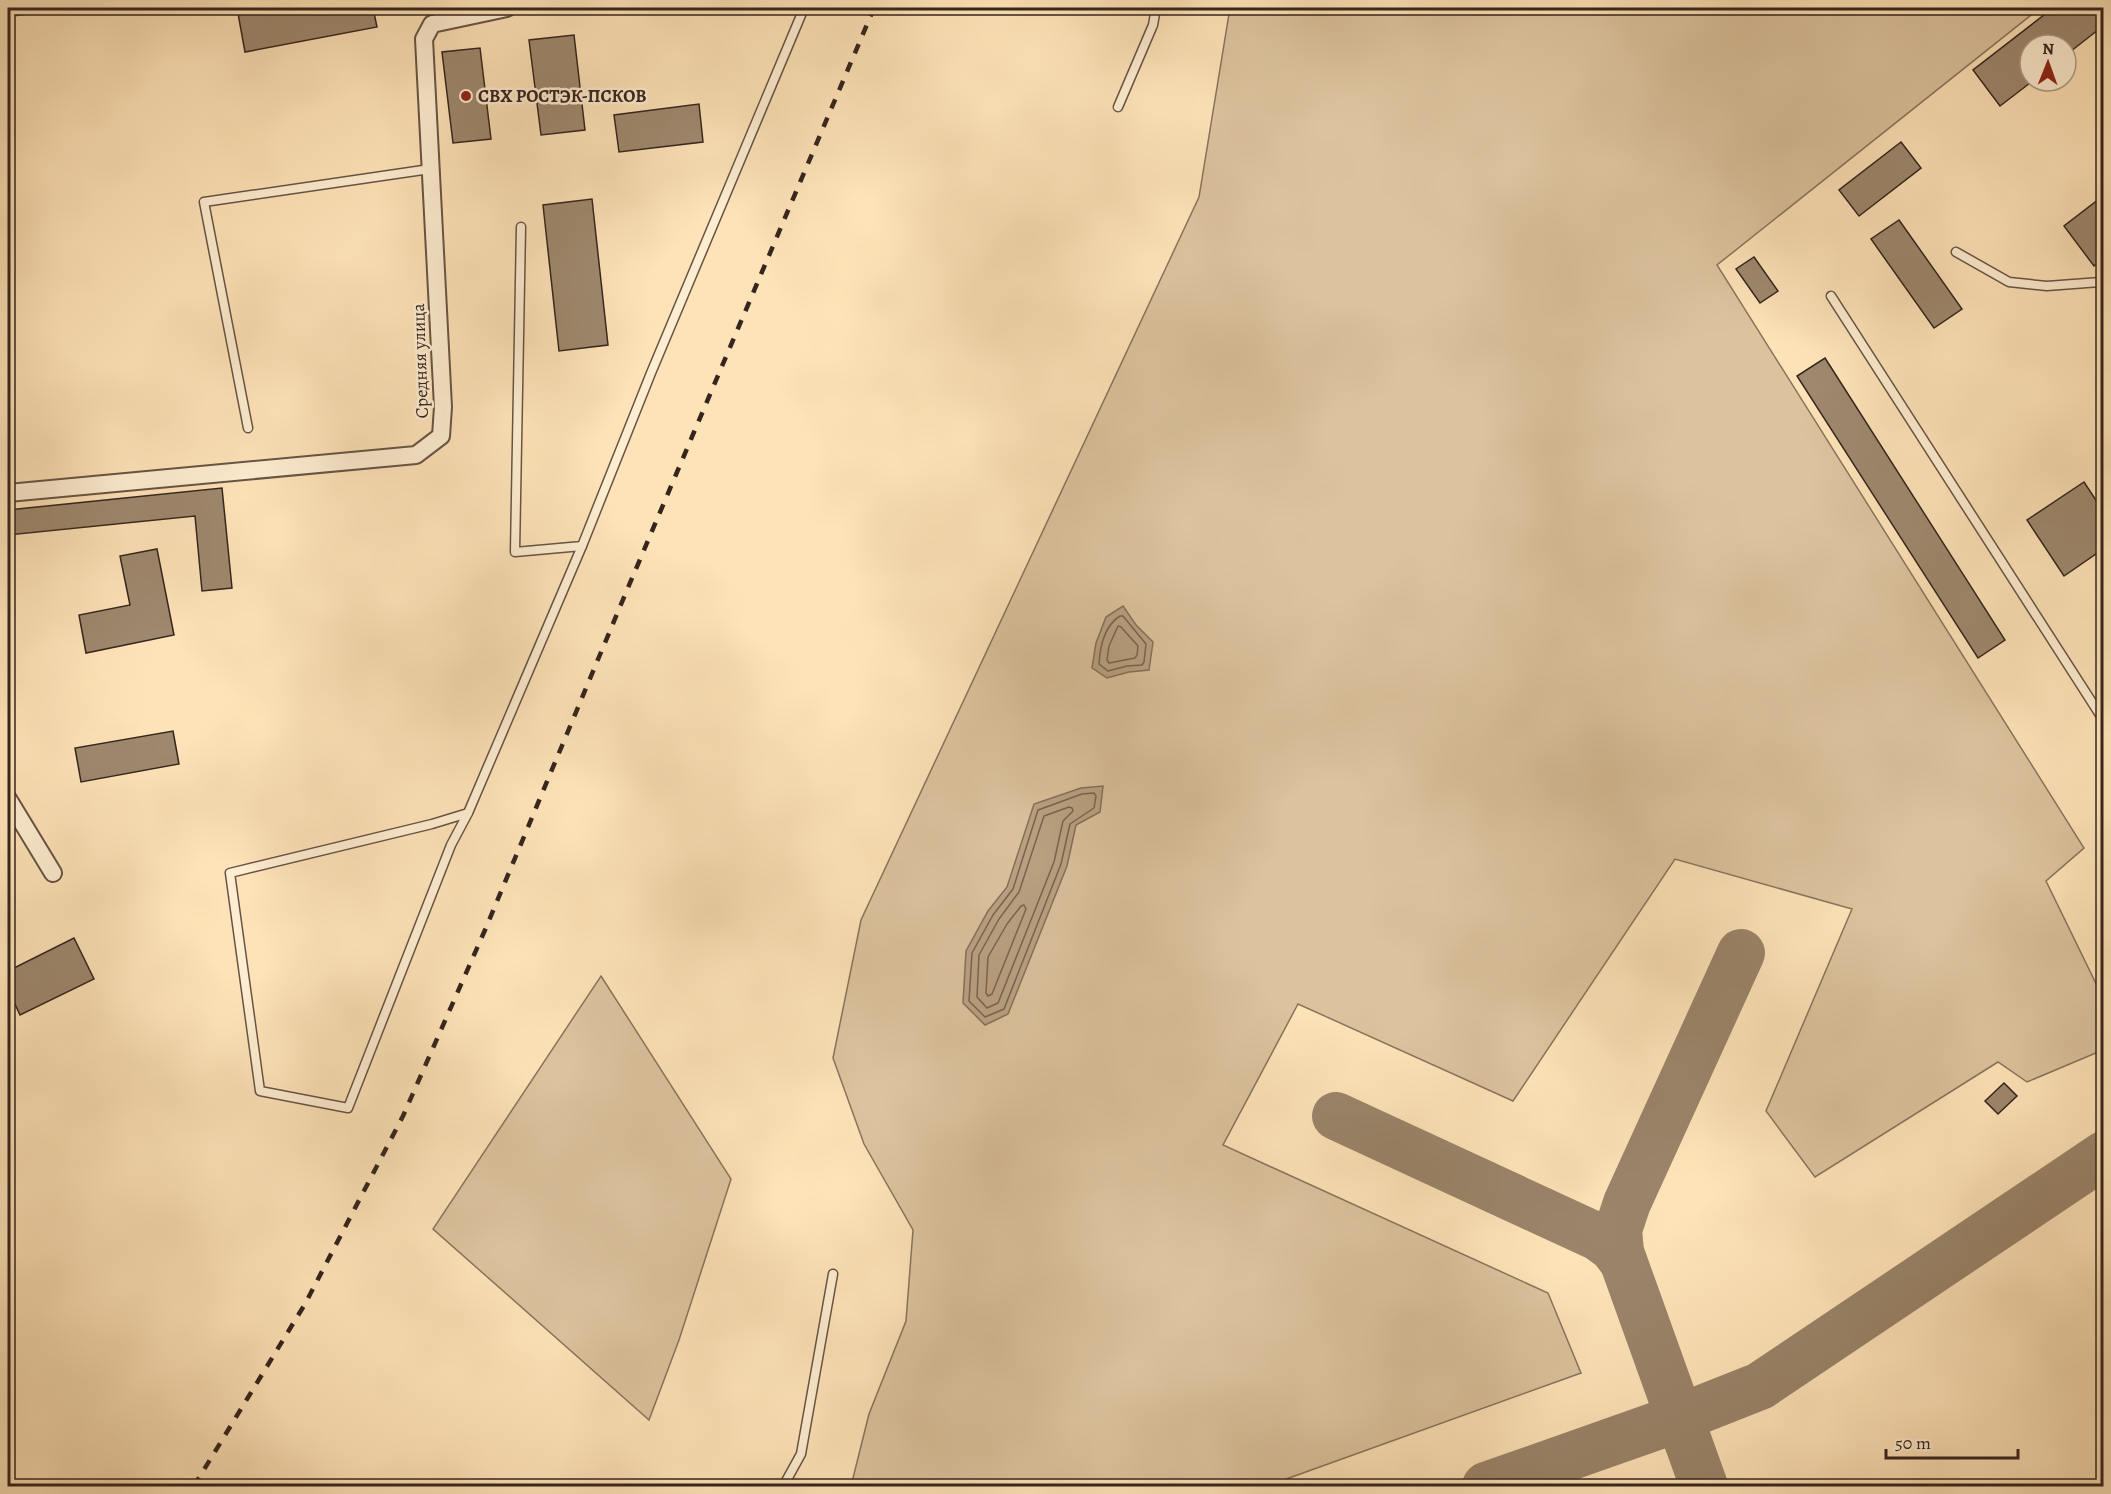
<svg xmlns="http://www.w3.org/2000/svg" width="2111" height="1494" font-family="Alegreya,serif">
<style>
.green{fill:#dcc39e;stroke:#88745e;stroke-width:1.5}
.water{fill:#baa283;stroke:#85705a;stroke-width:1.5}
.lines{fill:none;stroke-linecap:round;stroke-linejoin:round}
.shore{stroke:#786450;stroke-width:1.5}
.taxiway{stroke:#9a846a;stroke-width:48}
.building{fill:#9e886e;stroke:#35251d;stroke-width:1.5}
.lane-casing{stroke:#675444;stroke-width:11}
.street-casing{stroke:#675444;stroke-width:20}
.lane{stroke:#feedd1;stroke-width:8}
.street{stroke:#feedd1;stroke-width:16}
.rail{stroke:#35251d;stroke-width:4.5;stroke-dasharray:10 10;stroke-linecap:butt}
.poi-dot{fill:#8f2418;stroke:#feedd1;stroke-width:2}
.labels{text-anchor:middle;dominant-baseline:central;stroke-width:5;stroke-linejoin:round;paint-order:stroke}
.poi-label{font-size:18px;font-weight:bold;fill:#35251d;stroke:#feedd1;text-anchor:start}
.street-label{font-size:18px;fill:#35251d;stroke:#feedd1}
</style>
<rect width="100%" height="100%" fill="#fee3b8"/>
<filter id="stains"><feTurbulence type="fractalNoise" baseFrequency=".00333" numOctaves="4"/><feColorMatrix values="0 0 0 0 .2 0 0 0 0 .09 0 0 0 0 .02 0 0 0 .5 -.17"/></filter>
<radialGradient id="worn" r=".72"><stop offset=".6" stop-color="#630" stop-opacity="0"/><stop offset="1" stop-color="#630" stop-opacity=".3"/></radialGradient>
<g class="green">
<path d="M 1230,8 L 2040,8 L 1717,265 L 2084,848 L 2046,881 L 2103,998 L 2103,1050 L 2027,1082 L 1998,1062 L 1815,1177 L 1766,1111 L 1852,909 L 1675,859 L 1513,1101 L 1298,1004 L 1223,1145 L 1548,1293 L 1581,1373 L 1267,1486 L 851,1486 L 869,1414 L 906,1321 L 913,1230 L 864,1144 L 833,1058 L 861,920 L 1199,197 Z"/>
<path d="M 601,976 L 731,1179 L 679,1340 L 649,1420 L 433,1229 Z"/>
</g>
<g class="water">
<path d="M 1123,606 L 1136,625 L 1153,642 L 1149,670 L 1129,672 L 1107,678 L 1092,668 L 1096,643 L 1106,617 Z"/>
<path d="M 1103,786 L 1100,812 L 1076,825 L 1067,866 L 1008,1014 L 985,1025 L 963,1003 L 966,951 L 988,911 L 1007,887 L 1034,804 L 1081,788 Z"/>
</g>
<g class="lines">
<g class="shore">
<path d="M 1120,616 L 1123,616 L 1146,644 L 1144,662 L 1142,665 L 1127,666 L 1108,671 L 1099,664 C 1100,646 1104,626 1120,616 Z"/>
<path d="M 1118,626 L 1121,627 L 1138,646 L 1137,655 L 1135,658 L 1109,663 L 1107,660 L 1109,646 Z"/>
<path d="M 1094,793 L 1096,796 L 1094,808 L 1070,824 L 1061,864 L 1004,1009 L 985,1017 L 969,1001 L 972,953 L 993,915 L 1013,889 L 1038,810 L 1082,794 Z"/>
<path d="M 1069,807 L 1072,808 L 1073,811 L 1063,821 L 1054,862 L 998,1003 L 987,1008 L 977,997 L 979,955 L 999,919 L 1019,892 L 1044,816 Z"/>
<path d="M 1024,905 L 1026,909 L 992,994 L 988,996 L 986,993 L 988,957 L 1007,924 L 1021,906 Z"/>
</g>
<g class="taxiway">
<path d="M 1336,1116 L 1598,1237 L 1613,1248 L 1623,1261"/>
<path d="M 1486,1486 L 1679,1418 L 1760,1386 L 2104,1155"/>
<path d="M 1704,1486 L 1620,1252 L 1618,1230 L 1627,1203 L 1741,953"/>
</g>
</g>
<g class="building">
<path d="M 237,8 L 373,8 L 377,27 L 245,52 Z"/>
<path d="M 2053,8 L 2103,8 L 2103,26 L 2066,55 L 2066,45 L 2030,45 L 2030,83 L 2000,106 L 1973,70 Z"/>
<path d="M 574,35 L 585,130 L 541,135 L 529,40 Z"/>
<path d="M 480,48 L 491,139 L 453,143 L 442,52 Z"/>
<path d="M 699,104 L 703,142 L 619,152 L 614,115 Z"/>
<path d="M 1901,142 L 1921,168 L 1859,216 L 1839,190 Z"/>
<path d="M 2103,196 L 2103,258 L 2094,266 L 2064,226 Z"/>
<path d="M 592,199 L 608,345 L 559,351 L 543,205 Z"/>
<path d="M 1899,220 L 1962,309 L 1934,328 L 1871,239 Z"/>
<path d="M 1754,257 L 1778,291 L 1760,303 L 1736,269 Z"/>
<path d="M 1825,358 L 2005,640 L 1978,658 L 1797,376 Z"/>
<path d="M 2084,482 L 2103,511 L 2103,549 L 2064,576 L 2027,520 Z"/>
<path d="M 222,488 L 232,588 L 202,591 L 195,516 L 8,535 L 8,510 Z"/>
<path d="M 157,549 L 174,635 L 86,653 L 79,615 L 130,605 L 120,556 Z"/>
<path d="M 173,731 L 179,764 L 81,782 L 75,748 Z"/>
<path d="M 74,938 L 94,979 L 20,1015 L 8,989 L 8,971 Z"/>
<path d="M 2004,1083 L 2017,1096 L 1998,1114 L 1985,1101 Z"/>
</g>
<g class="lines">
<defs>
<g id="lane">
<path d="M 8,12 L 35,8"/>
<path d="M 1118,107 L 1153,25 L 1156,8"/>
<path d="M 521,227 L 515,552 L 582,546 L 651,373 L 804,8"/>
<path d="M 1956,252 L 2009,282 L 2047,286 L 2100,282 L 2104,281"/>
<path d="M 1831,296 L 2104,721"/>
<path d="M 248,428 L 204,202 L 430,169"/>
<path d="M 468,813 L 432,824 L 230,873 L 260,1091 L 348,1108 L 451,845 L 468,813 L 582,546"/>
<path d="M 779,1486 L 785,1483 L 801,1454 L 833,1274"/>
</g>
<g id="street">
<path d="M 8,493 L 416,455 L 441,436 L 443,407 L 424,39 L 432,24 L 507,8"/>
<path d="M 8,799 L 53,873"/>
</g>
</defs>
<use href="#lane" class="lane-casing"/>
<use href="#street" class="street-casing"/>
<use href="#lane" class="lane"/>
<use href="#street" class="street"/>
<path class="rail" d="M 194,1486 L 305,1304 L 403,1116 L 485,930 L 627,590 L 874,8"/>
</g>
<circle class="poi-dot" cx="466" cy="96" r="6"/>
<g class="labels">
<g class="poi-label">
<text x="478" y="96">СВХ РОСТЭК-ПСКОВ</text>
</g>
<g class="street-label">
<text transform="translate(420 361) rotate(-92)">Средняя улица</text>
</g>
</g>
<rect width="2111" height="1494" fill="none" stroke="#fee3b8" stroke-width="30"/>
<rect x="9" y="9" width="2093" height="1476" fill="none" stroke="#35251d" stroke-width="3"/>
<rect x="15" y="15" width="2081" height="1464" fill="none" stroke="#35251d" stroke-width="1.5"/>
<g transform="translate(2048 63) rotate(1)"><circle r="28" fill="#feedd1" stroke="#ae9d89" stroke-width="1.5"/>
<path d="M0-4.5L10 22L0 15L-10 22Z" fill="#8f2418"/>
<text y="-9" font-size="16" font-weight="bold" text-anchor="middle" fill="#35251d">N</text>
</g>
<path d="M1886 1449v9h132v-9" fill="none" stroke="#35251d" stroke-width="3"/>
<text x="1895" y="1449" font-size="18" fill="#35251d" stroke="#feedd1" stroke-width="4.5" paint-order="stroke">50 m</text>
<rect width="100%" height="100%" filter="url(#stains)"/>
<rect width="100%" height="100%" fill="url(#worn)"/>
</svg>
